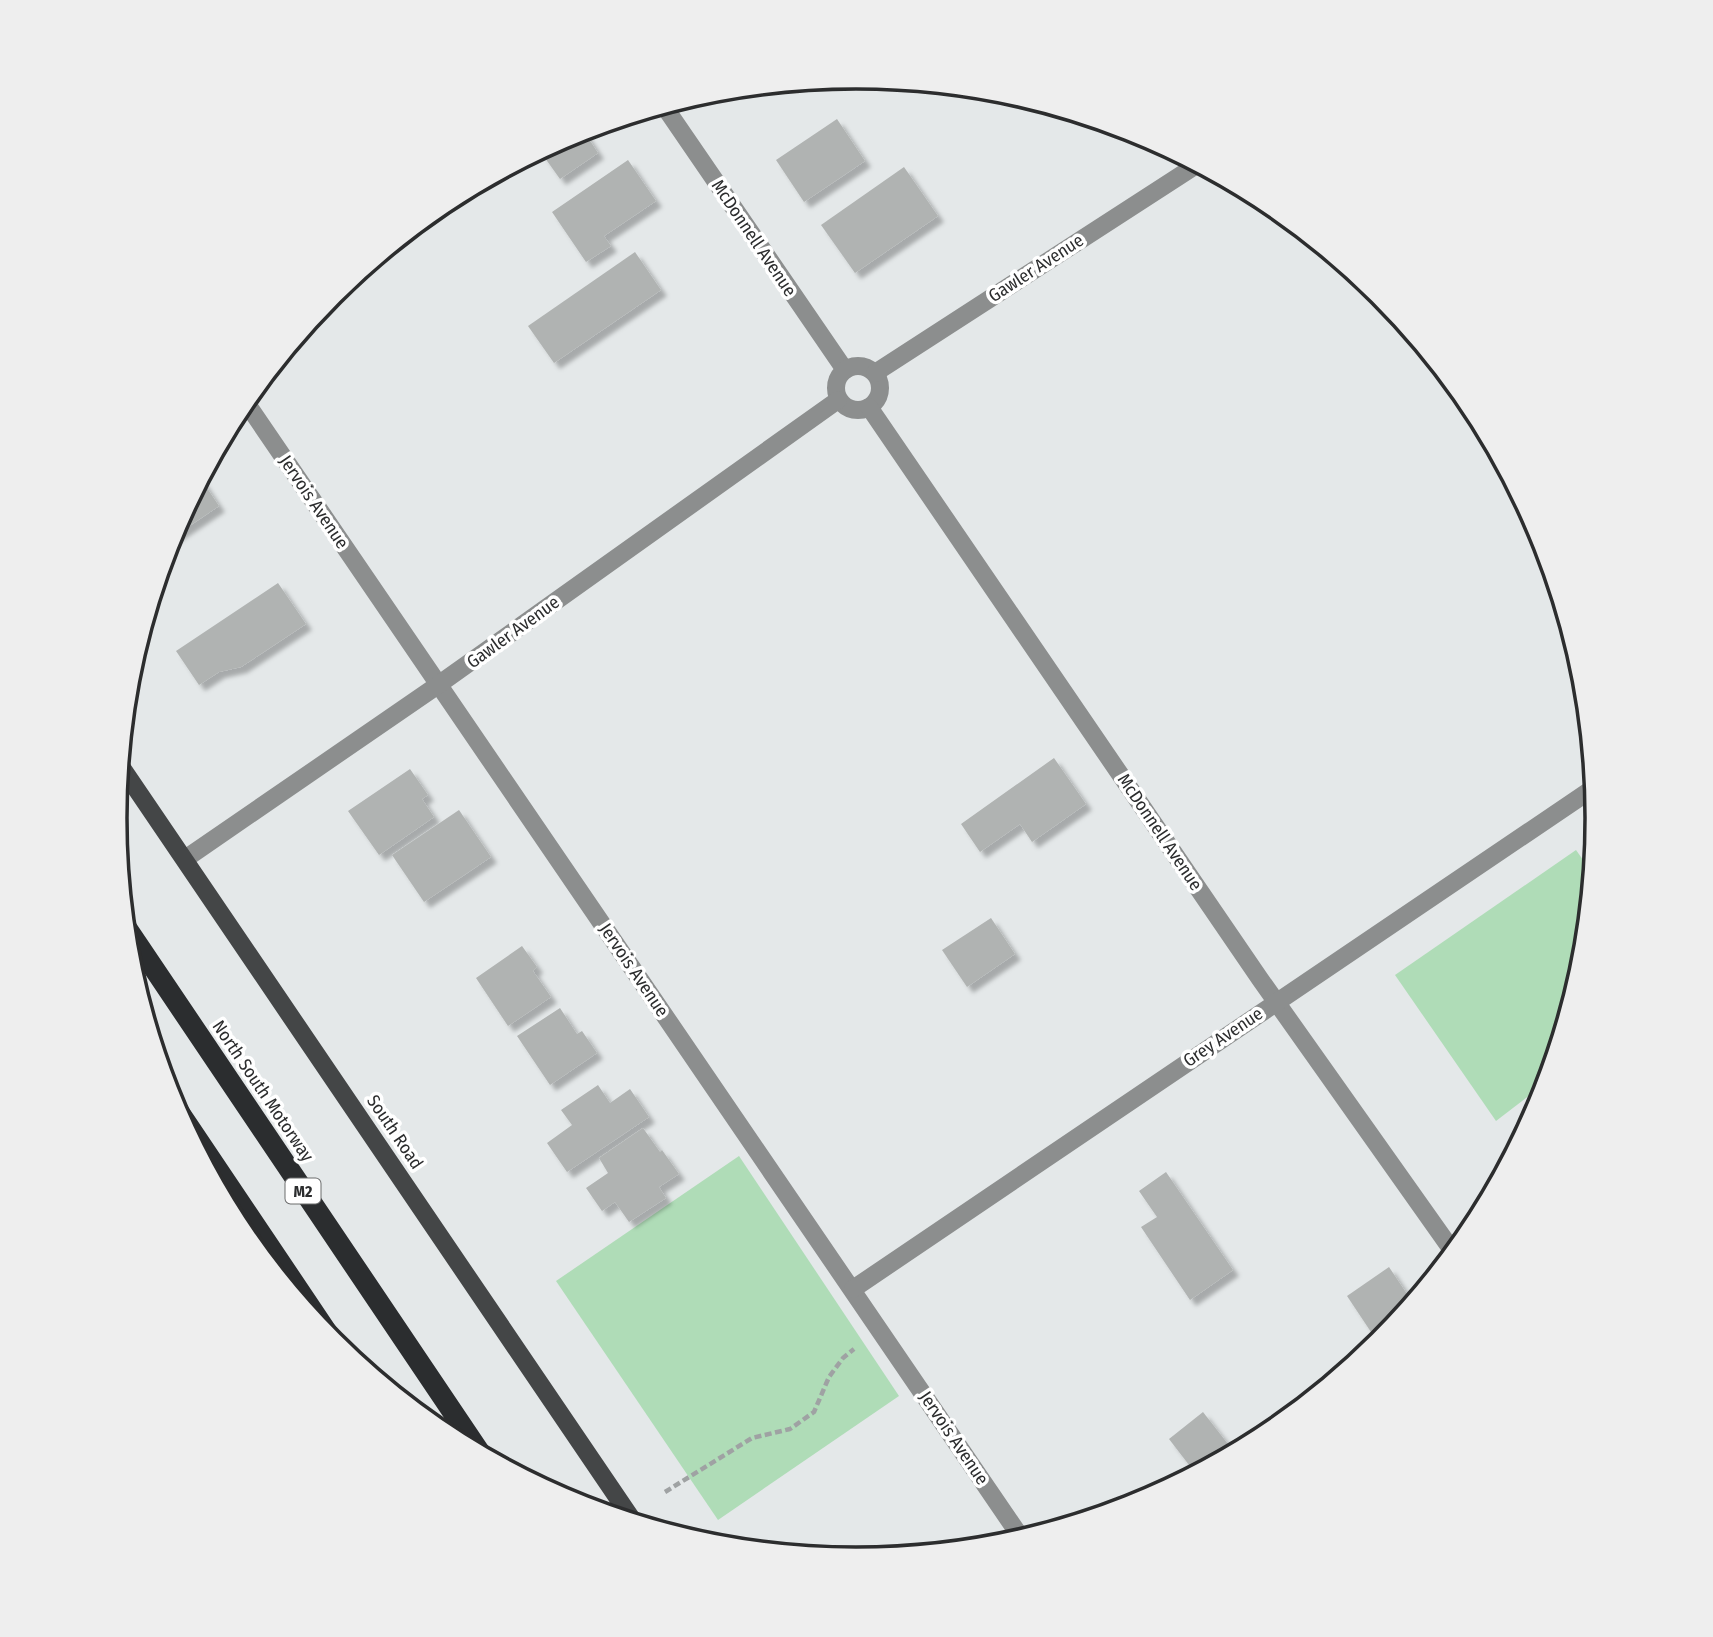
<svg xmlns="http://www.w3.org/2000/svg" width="1713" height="1637" font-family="'Fira Sans Condensed',sans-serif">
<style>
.green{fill:#afdcb7}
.building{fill:#b0b3b2;filter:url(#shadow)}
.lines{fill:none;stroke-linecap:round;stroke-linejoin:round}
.path{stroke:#9fa2a3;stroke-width:4.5;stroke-dasharray:7 3.5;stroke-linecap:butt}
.minor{stroke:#8c8e8e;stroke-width:18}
.major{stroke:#444647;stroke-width:18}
.highway{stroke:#2b2d2f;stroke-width:21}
.labels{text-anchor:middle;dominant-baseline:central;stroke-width:7;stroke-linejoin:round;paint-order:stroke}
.shield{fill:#fff;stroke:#6b6c6d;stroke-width:2}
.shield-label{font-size:16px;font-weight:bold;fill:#2c2d2e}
.street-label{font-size:18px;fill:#2c2d2e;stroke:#fff}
.rim{fill:none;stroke:#2c2d2e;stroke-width:3.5}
</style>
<defs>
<filter id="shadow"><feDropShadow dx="6" dy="6" stdDeviation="2" flood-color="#0004"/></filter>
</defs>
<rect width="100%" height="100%" fill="#e4e8e9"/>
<g class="green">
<path d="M 1576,850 L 1593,874 L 1584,964 L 1548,1081 L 1496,1121 L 1395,975 Z"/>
<path d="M 739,1156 L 899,1396 L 718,1520 L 556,1281 Z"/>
</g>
<g class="building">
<path d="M 837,119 L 865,161 L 804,202 L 776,160 Z"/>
<path d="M 583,130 L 598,153 L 560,179 L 540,151 Z"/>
<path d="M 628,160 L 656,201 L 604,236 L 611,246 L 586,262 L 552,212 Z"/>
<path d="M 904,167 L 938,216 L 855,273 L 821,225 Z"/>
<path d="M 635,252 L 661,290 L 554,363 L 528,326 Z"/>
<path d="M 201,479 L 219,506 L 170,539 L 172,534 Z"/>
<path d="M 278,583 L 306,624 L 241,667 L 219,672 L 199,685 L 176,651 Z"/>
<path d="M 1054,758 L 1086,804 L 1032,842 L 1020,824 L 980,852 L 961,824 Z"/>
<path d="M 410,769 L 428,795 L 422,799 L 434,817 L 379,855 L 348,811 Z"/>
<path d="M 459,810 L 491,857 L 424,902 L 392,855 Z"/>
<path d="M 991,918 L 1015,954 L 967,987 L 942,950 Z"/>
<path d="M 522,946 L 537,967 L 533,971 L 551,997 L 508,1026 L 476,978 Z"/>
<path d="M 560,1008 L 577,1034 L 582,1031 L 597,1053 L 550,1085 L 517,1036 Z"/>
<path d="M 598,1085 L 610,1103 L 630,1089 L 649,1117 L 567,1172 L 547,1143 L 572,1125 L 561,1110 Z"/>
<path d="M 643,1128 L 660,1152 L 662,1150 L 679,1174 L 659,1187 L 666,1198 L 629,1222 L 615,1202 L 602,1211 L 586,1188 L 608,1173 L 599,1158 Z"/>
<path d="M 1166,1172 L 1233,1270 L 1190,1300 L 1141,1227 L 1157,1217 L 1139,1191 Z"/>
<path d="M 1389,1267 L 1413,1303 L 1379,1344 L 1347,1296 Z"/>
<path d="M 1203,1412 L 1235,1453 L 1196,1474 L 1169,1439 Z"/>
</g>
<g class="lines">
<path class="path" d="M 665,1492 L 752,1438 L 790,1429 L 814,1412 L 829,1377 L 843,1358 L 854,1349"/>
<g class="minor">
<path d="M 664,106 L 845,370"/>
<circle cx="858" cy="388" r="22"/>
<path d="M 875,373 L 1198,164"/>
<path d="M 245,401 L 1022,1539"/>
<path d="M 869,407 L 1260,979 L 1454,1253"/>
<path d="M 185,859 L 438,685 L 838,400"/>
<path d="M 853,1289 L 1595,787"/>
</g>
<path class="major" d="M 120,765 L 634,1522"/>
<g class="highway">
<path d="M 126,927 L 481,1454"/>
<path d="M 171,1100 L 337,1347"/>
</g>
</g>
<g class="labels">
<rect class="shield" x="285.5" y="1178.5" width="35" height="25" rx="5"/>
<g class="shield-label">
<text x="303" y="1191">M2</text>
</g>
<g class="street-label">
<text transform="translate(754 238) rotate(56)">McDonnell Avenue</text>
<text transform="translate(1036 268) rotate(-33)">Gawler Avenue</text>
<text transform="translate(314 502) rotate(56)">Jervois Avenue</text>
<text transform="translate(513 632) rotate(-36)">Gawler Avenue</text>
<text transform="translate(1160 832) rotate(56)">McDonnell Avenue</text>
<text transform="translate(634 970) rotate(56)">Jervois Avenue</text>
<text transform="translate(1223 1037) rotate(-34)">Grey Avenue</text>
<text transform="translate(263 1091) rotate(56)">North South Motorway</text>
<text transform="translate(395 1132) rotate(56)">South Road</text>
<text transform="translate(954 1438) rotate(56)">Jervois Avenue</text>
</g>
</g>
<path d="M0 0H1713V1637H0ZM127 818a729 729 0 1 1 1458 0a729 729 0 1 1-1458 0Z" fill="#eee" fill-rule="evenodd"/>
<path class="rim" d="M127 818a729 729 0 1 1 1458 0a729 729 0 1 1-1458 0Z"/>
</svg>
